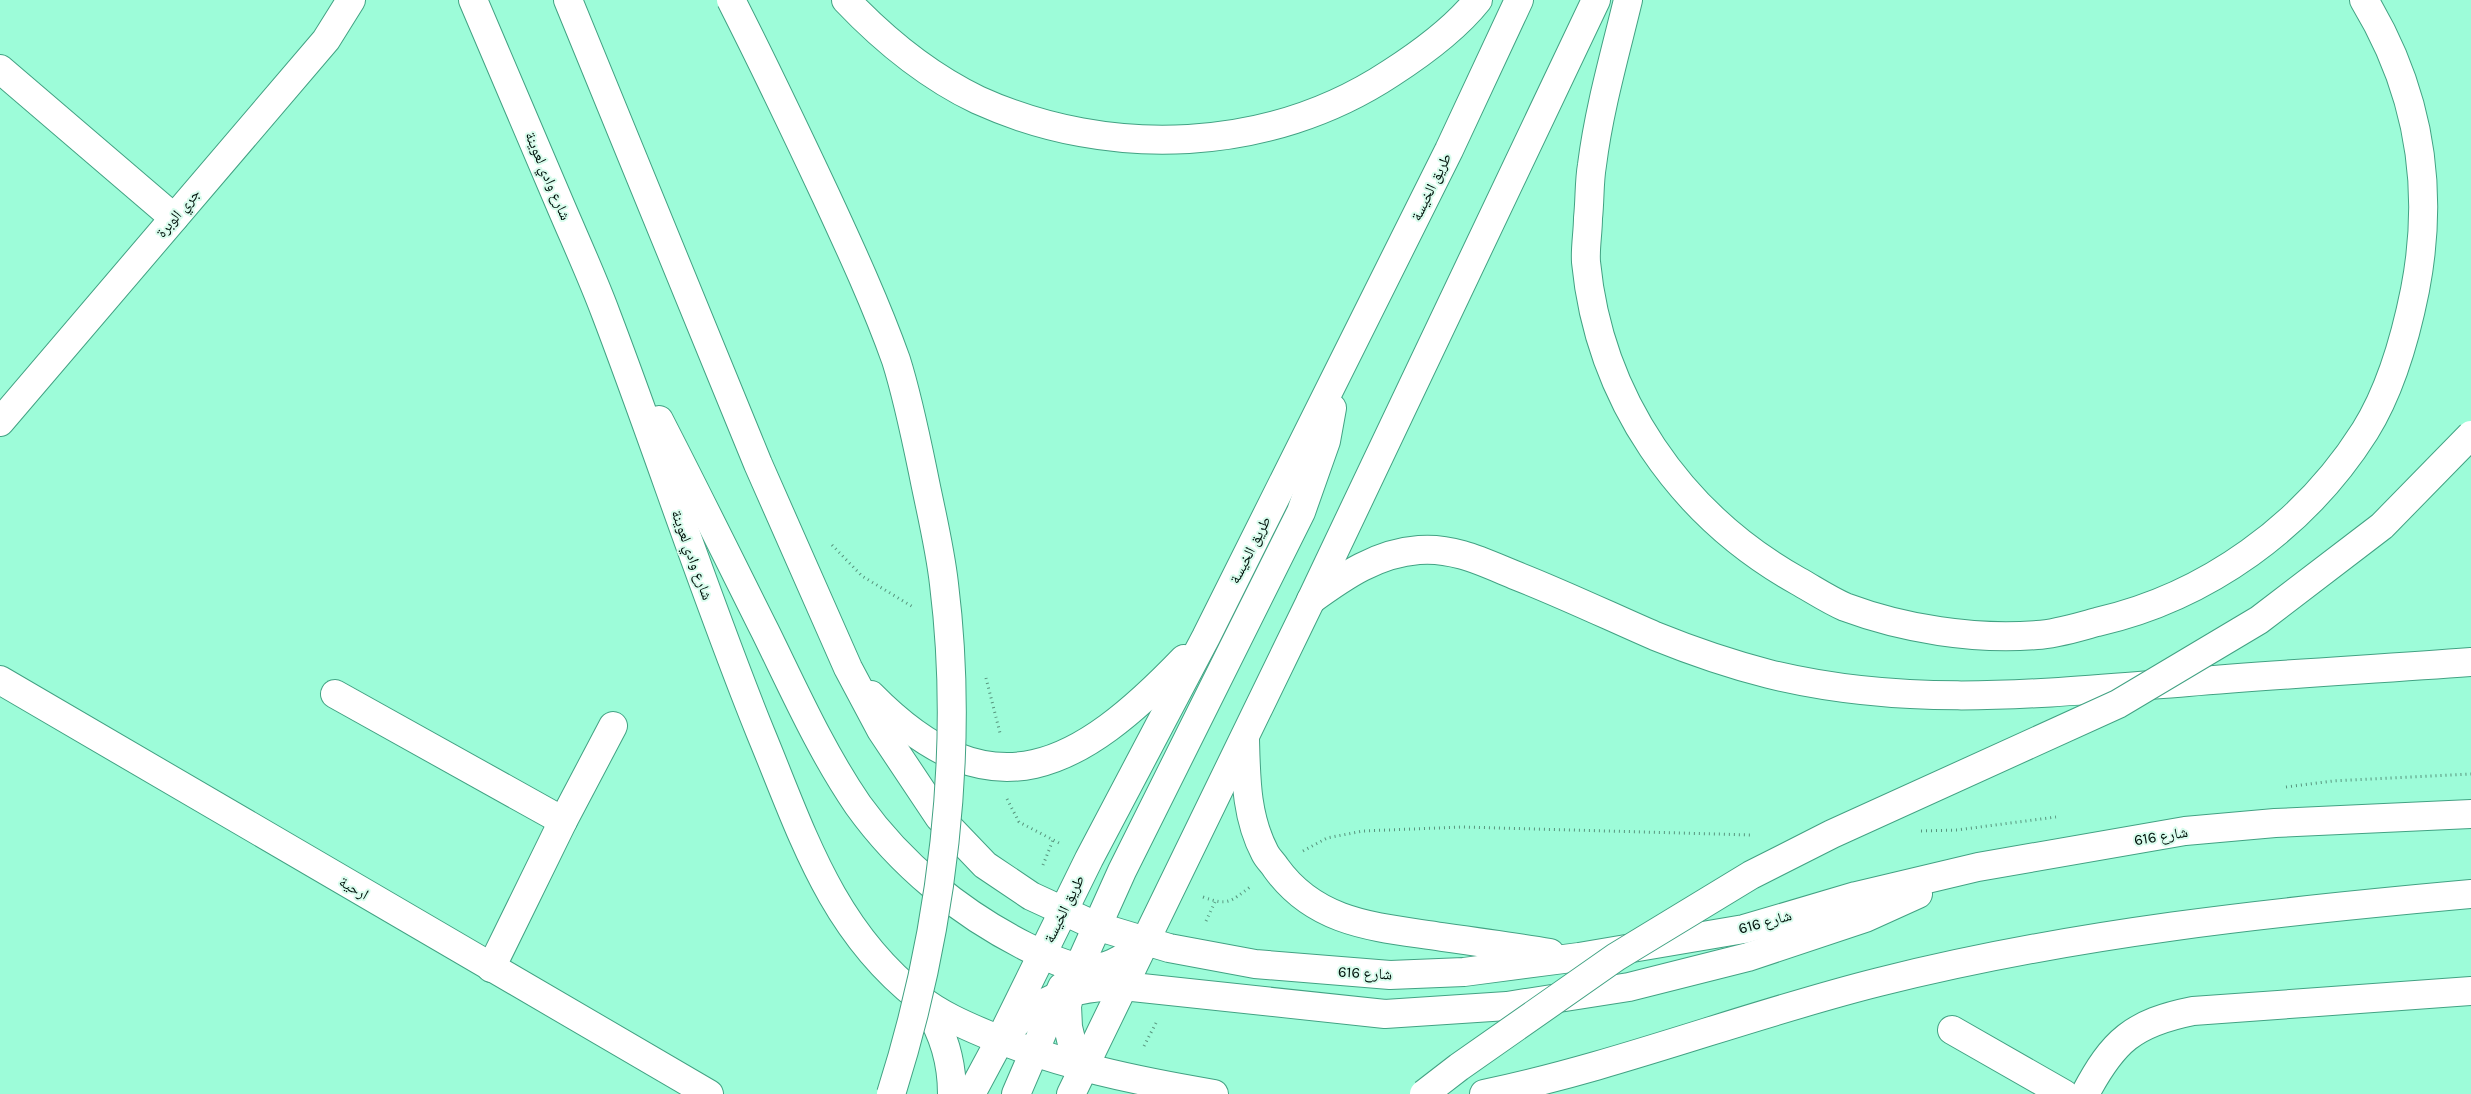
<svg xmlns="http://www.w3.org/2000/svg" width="2471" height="1094" font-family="Karla,'Noto Naskh Arabic',sans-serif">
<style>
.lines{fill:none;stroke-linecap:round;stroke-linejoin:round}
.minor-casing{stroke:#42a283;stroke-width:30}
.major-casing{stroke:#42a283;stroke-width:30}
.highway-casing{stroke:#42a283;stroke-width:30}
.path{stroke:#57947d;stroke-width:3;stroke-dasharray:1 4;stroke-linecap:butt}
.minor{stroke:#fff;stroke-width:28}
.major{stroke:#fff;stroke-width:28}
.highway{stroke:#fff;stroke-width:28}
.highway-bridge-casing{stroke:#42a283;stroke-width:30;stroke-linecap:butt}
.highway-bridge{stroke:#fff;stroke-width:28}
.labels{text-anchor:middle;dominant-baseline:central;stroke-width:4;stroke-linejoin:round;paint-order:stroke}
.street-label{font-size:15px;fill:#01120b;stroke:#d9fced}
</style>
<rect width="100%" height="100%" fill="#9dfcd9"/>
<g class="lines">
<defs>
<g id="minor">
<path d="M 0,69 L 174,218"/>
<path d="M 0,422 L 326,40 L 351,0"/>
<path d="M 0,680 L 709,1094"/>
<path d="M 335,694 L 563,821"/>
<path d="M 491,968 L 563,821 L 613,726"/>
<path d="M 1952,1030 L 2064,1094"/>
<path d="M 2085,1094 C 2113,1041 2133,1023 2193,1011 L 2471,991"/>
</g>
<g id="major">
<path d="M 473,0 C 503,70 532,139 562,209 C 577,244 593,279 606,314 C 659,453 705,596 761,734 C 802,833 831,929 919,998 C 939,1014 964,1025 988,1035 C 1060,1065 1137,1081 1214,1094"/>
<path d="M 568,0 L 758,464 L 848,668 L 881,730 L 939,817 L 985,865 L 1031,896 L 1096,926 L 1169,948 L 1255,964 L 1390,975 L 1464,972 L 1579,957 L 1744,929 L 1856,896 L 1978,867 L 2185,831 L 2275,823 L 2471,814"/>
<path d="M 659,420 C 695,490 730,561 765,631 C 794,690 821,751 858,805 C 901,865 960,913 1025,946 C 1073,970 1099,982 1143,943"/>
<path d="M 871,695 C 993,819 1080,767 1184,659"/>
<path d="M 1245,739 C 1246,778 1246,817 1265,853 C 1268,859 1273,863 1276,868 C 1317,925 1378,927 1442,937 C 1478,942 1514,947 1550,953"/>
<path d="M 923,1002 C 943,1030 952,1060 952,1094"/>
<path d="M 1010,1030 C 1039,996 1080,986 1123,986 L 1385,1014 L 1507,1006 L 1629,987 L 1748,957 L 1865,918 L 1918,894"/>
<path d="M 1084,1067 L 1073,1048 L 1068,1027 L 1067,1006 L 1073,980 L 1122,871 L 1301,512 L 1326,441 L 1332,408"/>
<path d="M 971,1094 L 1000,1040 L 1089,859 L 1206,637 L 1449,150 L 1519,0"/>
<path d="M 1016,1094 L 1062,987"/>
<path d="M 1071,1094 L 1311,600 L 1596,0"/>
<path d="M 1484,1094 C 1618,1066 1747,1015 1879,982 C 2073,933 2272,912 2471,894"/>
</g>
<g id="highway">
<path d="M 846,0 C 884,40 928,76 978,100 C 1110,160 1270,153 1391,73 C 1422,53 1455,29 1478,0"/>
<path d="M 1628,0 C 1615,54 1599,109 1592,165 C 1589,182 1590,200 1588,218 C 1588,232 1585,248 1586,262 C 1599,398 1680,515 1798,581 C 1814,590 1829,600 1845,607 C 1904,629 1974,640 2037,635 C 2057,634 2078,627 2097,622 C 2207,597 2305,526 2365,431 C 2390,391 2406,335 2415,290 C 2435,187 2418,89 2364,0"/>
<path d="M 1311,600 C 1344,576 1377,553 1419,550 C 1454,547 1485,563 1517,576 C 1563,594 1609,616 1655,636 C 1692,651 1730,664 1769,674 C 1912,709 2045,693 2188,682 C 2283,674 2377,669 2471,662"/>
</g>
</defs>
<use href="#minor" class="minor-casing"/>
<use href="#major" class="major-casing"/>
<use href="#highway" class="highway-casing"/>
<g class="path">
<path d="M 832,545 L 862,576 L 913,607"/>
<path d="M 986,678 L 1000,733"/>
<path d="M 2286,787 L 2333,781 L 2471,774"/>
<path d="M 1007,799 L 1019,822 L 1059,843"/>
<path d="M 1921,831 L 1957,830 L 2056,817"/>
<path d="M 1303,851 L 1327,838 L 1363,831 L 1463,827 L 1752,835"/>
<path d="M 1043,865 L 1053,840"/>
<path d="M 1203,897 C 1228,906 1230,902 1250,887"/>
<path d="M 1206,921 L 1215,902"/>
<path d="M 1144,1046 L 1156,1023"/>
</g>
<use href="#minor" class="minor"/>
<use href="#major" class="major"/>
<use href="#highway" class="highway"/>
<defs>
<g id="highway-bridge">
<path d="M 731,0 C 764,65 795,130 826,196 C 851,250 876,304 896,360 C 908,398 916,438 924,477 C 931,512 940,548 944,584 C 965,752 942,934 891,1094"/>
<path d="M 1424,1094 L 1459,1067 L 1616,957 L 1751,875 L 1832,834 L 2118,704 L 2259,620 L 2382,526 L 2471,435"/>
</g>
</defs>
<use href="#highway-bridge" class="highway-bridge-casing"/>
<use href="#highway-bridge" class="highway-bridge"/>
</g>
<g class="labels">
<g class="street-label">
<text transform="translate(548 176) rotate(67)">شارع وادي لعوينة</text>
<text transform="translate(1431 187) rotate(-64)">طريق الخيسة</text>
<text transform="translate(178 213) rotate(-50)">جري الوبرة</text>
<text transform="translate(1250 550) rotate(-63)">طريق الخيسة</text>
<text transform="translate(692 555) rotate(70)">شارع وادي لعوينة</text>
<text transform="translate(2161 836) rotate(-9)">شارع 616</text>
<text transform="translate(354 888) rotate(30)">ارحية</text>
<text transform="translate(1064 909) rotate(-64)">طريق الخيسة</text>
<text transform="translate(1765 922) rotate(-15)">شارع 616</text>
<text transform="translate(1365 973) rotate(3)">شارع 616</text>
</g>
</g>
</svg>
